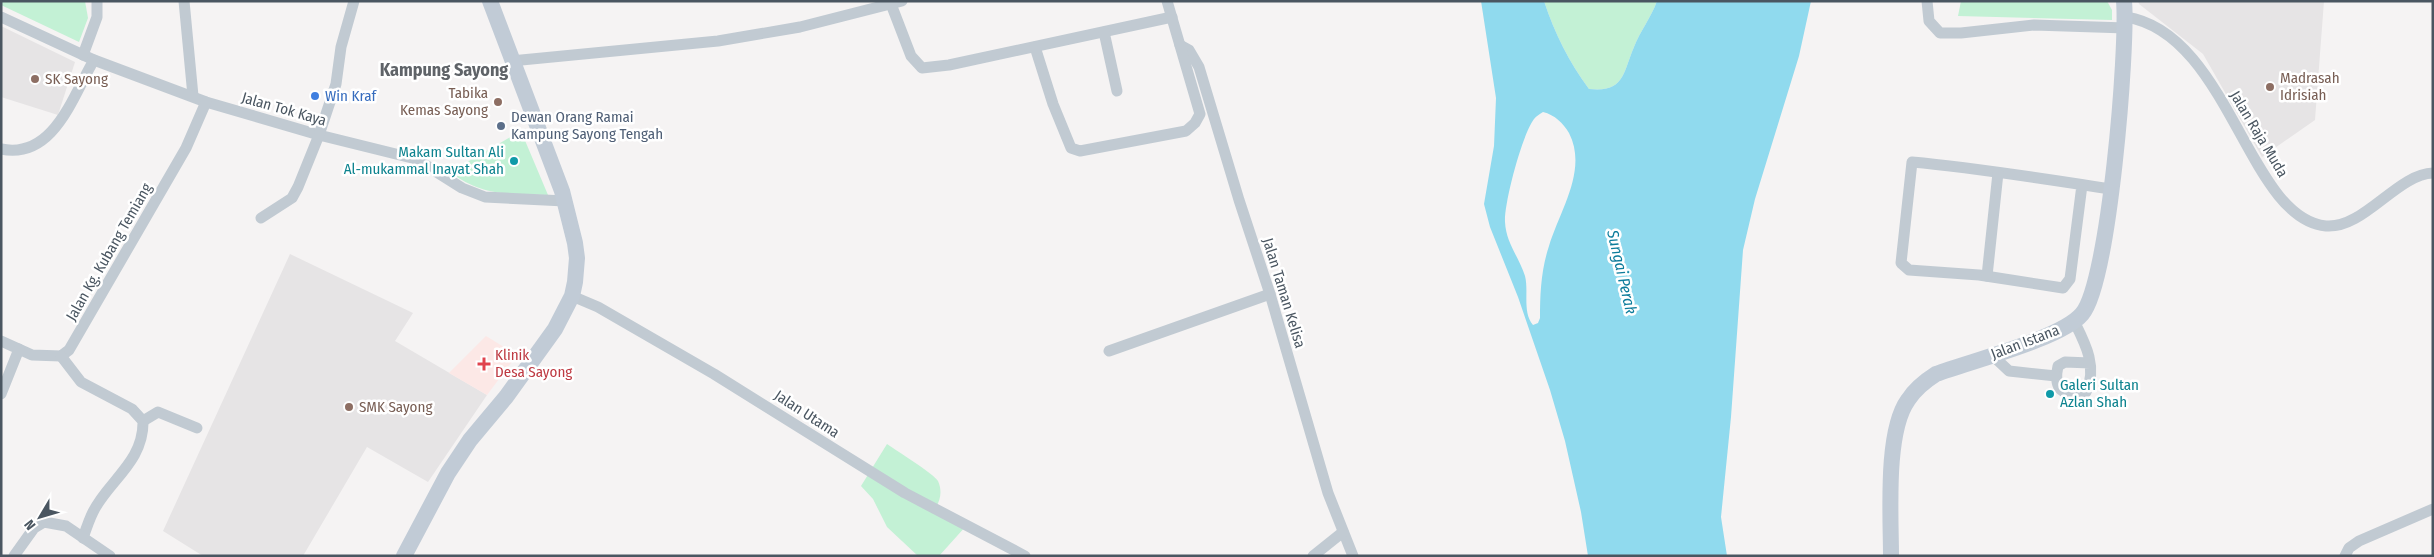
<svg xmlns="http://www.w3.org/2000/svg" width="2434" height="557" font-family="'Fira Sans Condensed',sans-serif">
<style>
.education{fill:#e6e4e5}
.medical{fill:#fce8e6}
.green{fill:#c3f1d5}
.water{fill:#90daee;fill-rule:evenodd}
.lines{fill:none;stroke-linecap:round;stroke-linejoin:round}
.street{stroke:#c1cad2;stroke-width:11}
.secondary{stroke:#c1cbd6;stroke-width:16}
.education-dot{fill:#8d6e63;stroke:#fff;stroke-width:2}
.shop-dot{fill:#3f7fe0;stroke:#fff;stroke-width:2}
.service-dot{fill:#5c6f8a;stroke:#fff;stroke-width:2}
.culture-dot{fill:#0f9aa8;stroke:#fff;stroke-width:2}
.health-dot{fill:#e0444e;stroke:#fff;stroke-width:2}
.labels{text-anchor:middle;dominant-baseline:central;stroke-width:5;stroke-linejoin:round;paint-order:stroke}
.education-label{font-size:15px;fill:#785e54;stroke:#fff;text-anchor:start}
.shop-label{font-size:15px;fill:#366cbe;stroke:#fff;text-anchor:start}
.street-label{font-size:15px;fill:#4a5661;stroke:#fff}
.service-label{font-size:15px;fill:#4e5e75;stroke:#fff;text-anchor:start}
.culture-label{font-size:15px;fill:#0d838f;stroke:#fff;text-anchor:end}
.health-label{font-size:15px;fill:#be3a42;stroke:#fff;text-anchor:start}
.water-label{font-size:16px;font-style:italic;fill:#0c7c9b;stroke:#fff}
.quarter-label{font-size:18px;font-weight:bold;fill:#5f6368;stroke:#fff}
</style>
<rect width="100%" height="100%" fill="#f5f3f3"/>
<g class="education">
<path d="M 2138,1 L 2324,1 L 2315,120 L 2262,157 L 2203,54 L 2139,4 Z"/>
<path d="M 1,26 L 75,62 L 58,115 L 1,97 Z"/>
<path d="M 290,254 L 413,313 L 395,341 L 487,395 L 428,482 L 367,447 L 303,556 L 203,556 L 163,531 Z"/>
</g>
<path class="medical" d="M 486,336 L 517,355 L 487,395 L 449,373 Z"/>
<g class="green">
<path d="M 1,1 L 85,1 L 88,18 L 79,42 L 1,5 Z"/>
<path d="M 1544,1 L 1657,1 C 1651,18 1640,31 1634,47 C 1623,72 1625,93 1589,89 C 1569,62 1555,34 1544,1 Z"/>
<path d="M 1961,1 L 2107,1 L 2112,10 L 2112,20 L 1958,16 Z"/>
<path d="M 521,131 L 548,195 C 508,193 483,197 450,172 Z"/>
<path d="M 887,444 C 897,451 934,474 938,481 C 942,490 941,499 936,507 L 966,526 L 939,556 L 918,556 L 887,527 L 873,499 L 861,486 Z"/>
</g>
<path class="water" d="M 1481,1 L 1544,1 C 1555,34 1569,62 1589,89 C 1625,93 1623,72 1634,47 C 1640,31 1651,18 1657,1 L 1811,1 L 1799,56 L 1755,199 L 1743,250 L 1731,417 L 1721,517 L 1727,556 L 1588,556 L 1581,512 L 1565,441 L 1550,390 L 1518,297 L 1490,227 L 1484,204 L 1494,146 L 1496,98 ZM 1543,112 C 1555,115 1563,123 1569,133 C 1588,170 1560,210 1549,246 C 1541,270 1540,294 1540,318 L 1538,323 L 1533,325 C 1522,312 1529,291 1525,276 C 1519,257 1506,243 1505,222 C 1504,203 1522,135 1534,119 C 1536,116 1540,114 1543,112 Z"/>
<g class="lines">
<g class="street">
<path d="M 184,1 L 193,96"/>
<path d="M 1927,1 L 1929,21 L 1940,33 L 1961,33 L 2034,25 L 2126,28"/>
<path d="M 891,4 L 911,56 L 922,68 L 949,65 L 1172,17"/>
<path d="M 1,17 L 94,60 L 206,102 L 319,135 L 416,159 L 462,188 L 485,197 L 565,201"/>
<path d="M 2126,17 C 2229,33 2248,219 2326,226 C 2364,229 2397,174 2433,173"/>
<path d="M 1104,32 L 1117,91"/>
<path d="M 1180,45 L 1189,50 L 1199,67 L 1239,200 L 1270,294 L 1328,493 L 1353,556"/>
<path d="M 1035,47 L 1053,104 L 1071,148 L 1080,151 L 1186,131 L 1195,123 L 1200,114 L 1167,1"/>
<path d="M 83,55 L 97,17 L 97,1"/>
<path d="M 511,61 L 718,41 L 800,27 L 902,1"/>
<path d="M 1,149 C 54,160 73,95 94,60"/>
<path d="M 2082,185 L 2070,279 L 2063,288 L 1979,275 L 1909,270 L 1901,263 L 1912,162 C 1978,168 2045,179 2111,189"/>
<path d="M 261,218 L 292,198 L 298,187 L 319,135 L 336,84 L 341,47 L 354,1"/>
<path d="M 1987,276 L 1998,173"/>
<path d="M 572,296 L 598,307 L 714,374 L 905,493 L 1025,556"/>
<path d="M 2074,321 C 2085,343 2098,367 2086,392 C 2062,397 2053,390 2058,366 L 2065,362 L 2090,363"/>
<path d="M 1,341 L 32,355 L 61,356 L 69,350 L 186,148 L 206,102"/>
<path d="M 1109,351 L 1270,294"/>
<path d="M 1992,355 L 2009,371 L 2056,376"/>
<path d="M 61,356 L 81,382 L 132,409 L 143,421 C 144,462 108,481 93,512 C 89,520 86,529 83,538"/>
<path d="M 1,394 L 19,349"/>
<path d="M 143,421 L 158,412 L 197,428"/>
<path d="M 14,556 L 34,528 L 44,522 L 66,526 L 110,556"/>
<path d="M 1313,556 L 1343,532"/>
<path d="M 2345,556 L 2349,548 L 2359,541 L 2433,509"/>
</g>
<g class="secondary">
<path d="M 404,556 L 448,473 L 470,440 L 506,397 L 555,329 L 572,296 L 575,282 L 577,258 L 575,243 L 562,191 L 490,1"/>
<path d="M 1891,556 C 1891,516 1885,432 1908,400 C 1915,389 1925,381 1936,374 C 1970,361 2061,339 2082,314 C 2109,283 2128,48 2124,1"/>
</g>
</g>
<g class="education-dot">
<circle cx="35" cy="79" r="5"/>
<circle cx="2270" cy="87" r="5"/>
<circle cx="498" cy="102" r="5"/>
<circle cx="349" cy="407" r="5"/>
</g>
<circle class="shop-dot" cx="315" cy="96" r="5"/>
<circle class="service-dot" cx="501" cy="126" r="5"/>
<g class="culture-dot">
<circle cx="514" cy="161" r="5"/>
<circle cx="2050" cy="394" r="5"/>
</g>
<path class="health-dot" d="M481.5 356.5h5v5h5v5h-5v5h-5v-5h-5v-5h5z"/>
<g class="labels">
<g class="education-label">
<text x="2280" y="78">Madrasah<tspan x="2280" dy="17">Idrisiah</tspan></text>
<text x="45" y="79">SK Sayong</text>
<text x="488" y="93" text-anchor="end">Tabika<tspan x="488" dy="17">Kemas Sayong</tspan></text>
<text x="359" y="407">SMK Sayong</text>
</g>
<g class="shop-label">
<text x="325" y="96">Win Kraf</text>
</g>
<g class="street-label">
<text transform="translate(284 109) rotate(16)">Jalan Tok Kaya</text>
<text transform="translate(2259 134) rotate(59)">Jalan Raja Muda</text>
<text transform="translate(109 252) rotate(-60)">Jalan Kg. Kubang Temiang</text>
<text transform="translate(1284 293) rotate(73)">Jalan Taman Kelisa</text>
<text transform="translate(2025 342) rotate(-21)">Jalan Istana</text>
<text transform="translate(807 414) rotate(33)">Jalan Utama</text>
</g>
<g class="service-label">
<text x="511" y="117">Dewan Orang Ramai<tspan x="511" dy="17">Kampung Sayong Tengah</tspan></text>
</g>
<g class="culture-label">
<text x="504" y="152">Makam Sultan Ali<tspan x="504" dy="17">Al-mukammal Inayat Shah</tspan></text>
<text x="2060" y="385" text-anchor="start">Galeri Sultan<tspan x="2060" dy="17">Azlan Shah</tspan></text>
</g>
<g class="health-label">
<text x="495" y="355">Klinik<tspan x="495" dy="17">Desa Sayong</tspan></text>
</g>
<g class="water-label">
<text transform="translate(1622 272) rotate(77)">Sungai Perak</text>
</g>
<g class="quarter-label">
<text x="444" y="70">Kampung Sayong</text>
</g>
</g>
<rect width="2434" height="557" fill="none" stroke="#4a5661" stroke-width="5"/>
<g transform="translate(40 517) rotate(232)" stroke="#ffffff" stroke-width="4" paint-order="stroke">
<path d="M0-4L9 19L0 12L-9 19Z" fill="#4a5661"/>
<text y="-8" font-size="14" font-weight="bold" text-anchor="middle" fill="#4a5661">N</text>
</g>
</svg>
